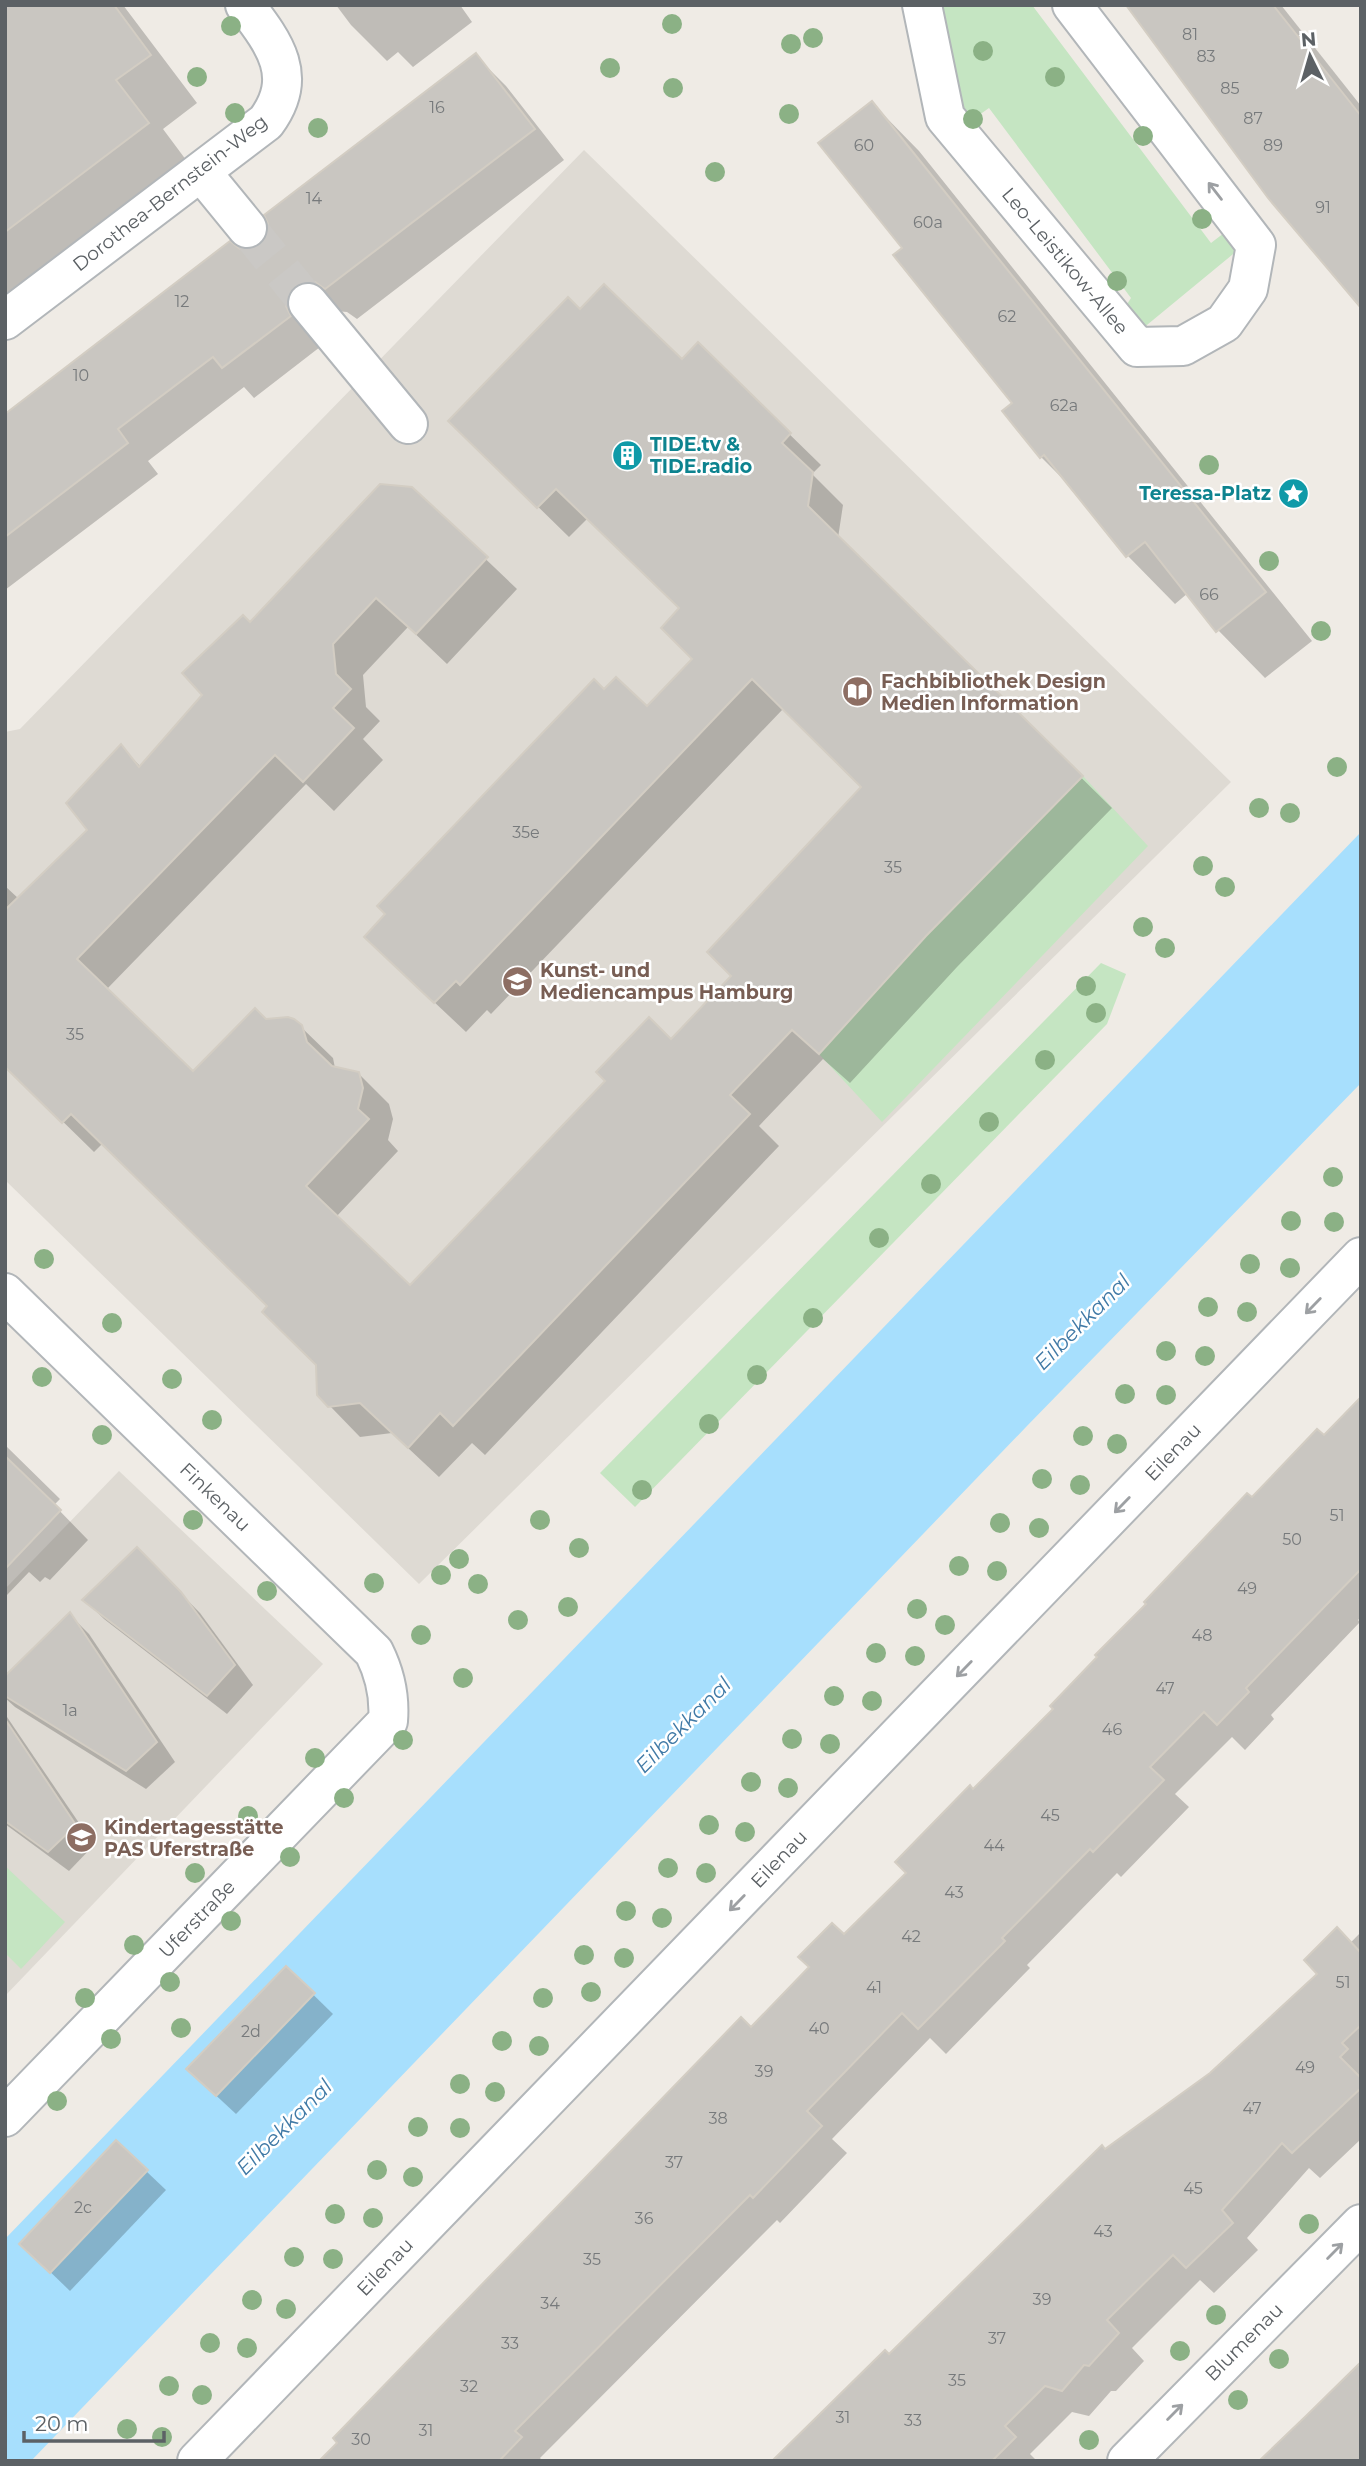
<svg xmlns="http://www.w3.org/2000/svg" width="1366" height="2466" font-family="Montserrat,sans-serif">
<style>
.education{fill:#dedad3}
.green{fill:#c5e5c2}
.water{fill:#a7dffd}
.shadow{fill:#0003}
.building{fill:#c9c6c1;stroke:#d3cdc3;stroke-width:2}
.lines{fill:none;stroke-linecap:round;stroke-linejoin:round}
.minor-tunnel{stroke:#cac8c5;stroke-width:38;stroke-dasharray:38 19;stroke-linecap:butt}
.minor-casing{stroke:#b2b6b9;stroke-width:42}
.minor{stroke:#fff;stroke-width:38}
.tree{fill:#8bb185}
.oneway{stroke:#9da0a3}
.labels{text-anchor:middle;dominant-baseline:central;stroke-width:5;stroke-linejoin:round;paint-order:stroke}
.number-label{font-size:16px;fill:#777a7c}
.street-label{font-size:19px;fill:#5c6165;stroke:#fff}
.culture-label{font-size:19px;font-weight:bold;fill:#0d838f;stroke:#fff;text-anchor:start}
.education-label{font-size:19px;font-weight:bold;fill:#785e54;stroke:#fff;text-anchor:start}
.water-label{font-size:21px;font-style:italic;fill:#417aa6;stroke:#fff}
</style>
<rect width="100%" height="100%" fill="#efebe5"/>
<g class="education">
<path d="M 584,150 L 1231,782 L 419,1584 L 5,1180 L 5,732 L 20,729 Z"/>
<path d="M 119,1471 L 323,1664 L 5,1996 L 5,1589 Z"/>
</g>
<g class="green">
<path d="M 941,5 L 1032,5 L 1211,243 L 1224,233 L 1238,250 L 1136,334 L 1120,315 L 1131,298 L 989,108 L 972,120 L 961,105 Z"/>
<path d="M 1083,776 L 1148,846 L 882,1122 L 819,1054 L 926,936 Z"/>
<path d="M 1101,963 L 1126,974 L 1107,1024 L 635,1507 L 600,1473 Z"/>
<path d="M 5,1866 L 65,1922 L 21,1969 L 5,1953 Z"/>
</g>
<path class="water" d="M 1361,832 L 1361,1083 L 1026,1427 L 31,2461 L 5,2461 L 5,2239 Z"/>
<g class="shadow">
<path d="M 5,5 L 123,5 L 197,103 L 163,129 L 195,172 L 5,315 Z"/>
<path d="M 336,5 L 460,5 L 472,22 L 413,67 L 398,52 L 387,61 L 351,25 Z"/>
<path d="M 1128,5 L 1281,5 L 1361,106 L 1361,305 Z"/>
<path d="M 475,55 L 506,86 L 564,160 L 357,319 L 347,312 L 336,311 L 320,347 L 254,398 L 244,387 L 148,461 L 158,474 L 5,590 L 5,415 L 239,250 L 252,251 L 261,247 Z"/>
<path d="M 872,103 L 919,151 L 1312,641 L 1265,678 L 1218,630 L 1188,593 L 1175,604 L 1128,556 L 1074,490 L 1041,457 Z"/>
<path d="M 580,311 L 682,361 L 698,345 L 821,465 L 812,474 L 843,505 L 838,538 L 1112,808 L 957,967 L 850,1083 L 823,1059 L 759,1126 L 779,1146 L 485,1455 L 472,1443 L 439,1477 L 392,1433 L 360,1437 L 329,1405 L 317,1365 L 269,1306 L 103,1143 L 94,1152 L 5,1065 L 5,886 L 19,899 L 90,831 L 121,747 L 141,767 L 205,695 L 250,625 L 412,489 L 517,589 L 447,664 L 408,627 L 363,675 L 366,707 L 380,721 L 363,739 L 383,760 L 334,811 L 306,784 L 106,990 L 193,1074 L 266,1021 L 301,1027 L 333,1058 L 335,1068 L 358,1073 L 389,1104 L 393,1119 L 388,1140 L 398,1151 L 336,1217 L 410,1287 L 671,1041 L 733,976 L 863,788 L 783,709 L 491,1014 L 487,1010 L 466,1032 L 397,967 L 604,692 L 647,708 L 694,659 L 681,609 L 588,518 L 569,537 L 481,451 Z"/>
<path d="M 1361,1399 L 1361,1617 L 1358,1620 L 1360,1622 L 1271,1715 L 1274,1719 L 1245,1750 L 1232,1737 L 1175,1794 L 1189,1807 L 1121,1877 L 1117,1873 L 1027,1965 L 1030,1968 L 946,2054 L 930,2038 L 832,2139 L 847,2153 L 780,2223 L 777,2220 L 540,2458 L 543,2461 L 319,2461 L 908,1873 L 973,1791 L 1055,1709 L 1252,1499 L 1324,1438 Z"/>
<path d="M 5,1445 L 60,1499 L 54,1505 L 88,1540 L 50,1580 L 45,1577 L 40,1582 L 29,1572 L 7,1595 L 5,1593 Z"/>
<path d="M 137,1549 L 200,1613 L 253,1685 L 227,1714 L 104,1619 L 85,1600 Z"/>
<path d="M 70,1615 L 89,1634 L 175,1762 L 146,1789 L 15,1707 L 5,1698 L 5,1679 Z"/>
<path d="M 5,1714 L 94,1845 L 69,1871 L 5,1824 Z"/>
<path d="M 1361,1932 L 1361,2139 L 1320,2178 L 1309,2168 L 1247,2238 L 1258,2250 L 1214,2293 L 1200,2280 L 1132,2348 L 1144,2361 L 1116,2391 L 1111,2391 L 1089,2416 L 1072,2412 L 1030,2454 L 1037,2461 L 783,2461 L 889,2356 L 1106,2151 L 1211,2074 L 1320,1974 Z"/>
<path d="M 286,1968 L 333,2014 L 236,2114 L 208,2088 Z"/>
<path d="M 146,2171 L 166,2190 L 70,2291 L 41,2263 Z"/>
</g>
<g class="building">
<path d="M 5,5 L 114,5 L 151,55 L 116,80 L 149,123 L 5,232 Z"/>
<path d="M 1126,5 L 1273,5 L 1361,116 L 1361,308 L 1268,198 Z"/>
<path d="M 476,53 L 535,129 L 325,289 L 315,282 L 305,281 L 295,286 L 287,296 L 286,306 L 291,316 L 222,368 L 213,357 L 118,429 L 128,443 L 5,537 L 5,414 L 230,241 L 240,249 L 251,249 L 260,245 L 268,235 L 268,224 L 264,215 Z"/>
<path d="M 872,101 L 1266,592 L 1216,632 L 1145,542 L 1126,557 L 1044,455 L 1040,458 L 1002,411 L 1012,403 L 893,255 L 902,248 L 818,143 Z"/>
<path d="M 604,284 L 682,359 L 698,342 L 791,433 L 782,443 L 813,472 L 808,506 L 1083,776 L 926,936 L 819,1054 L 792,1030 L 730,1095 L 750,1114 L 453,1426 L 440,1413 L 408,1448 L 360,1403 L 328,1407 L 317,1395 L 316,1365 L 262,1312 L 267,1306 L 71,1114 L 62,1123 L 5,1067 L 5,910 L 87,830 L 66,803 L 121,744 L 139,767 L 202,695 L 182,673 L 243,615 L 250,622 L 380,484 L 412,487 L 488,557 L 416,634 L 376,598 L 333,644 L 336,674 L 351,689 L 333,708 L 354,728 L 303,782 L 275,755 L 77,959 L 193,1071 L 255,1008 L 266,1019 L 288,1017 L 294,1019 L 302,1025 L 307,1042 L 332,1066 L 359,1072 L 363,1088 L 358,1109 L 369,1119 L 306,1186 L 410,1285 L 605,1081 L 596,1072 L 649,1017 L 671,1039 L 731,976 L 707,952 L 861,787 L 752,679 L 460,985 L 456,981 L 434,1003 L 364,937 L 385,914 L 377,906 L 594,679 L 604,689 L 616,677 L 647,706 L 692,659 L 661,628 L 679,608 L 556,489 L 537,508 L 448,421 L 568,297 L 580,309 Z"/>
<path d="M 1361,1397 L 1361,1569 L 1246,1688 L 1249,1692 L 1217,1725 L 1204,1712 L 1150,1767 L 1164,1780 L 1093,1852 L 1090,1849 L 1002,1938 L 1005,1941 L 918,2029 L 902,2013 L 807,2111 L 822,2126 L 753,2198 L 750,2195 L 515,2431 L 522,2437 L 499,2461 L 319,2461 L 337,2443 L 333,2438 L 741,2017 L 751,2027 L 809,1967 L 798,1957 L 832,1923 L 844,1934 L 906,1873 L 895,1862 L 970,1785 L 973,1789 L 1053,1709 L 1050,1706 L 1097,1657 L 1095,1655 L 1146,1604 L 1144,1602 L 1247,1493 L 1252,1497 L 1317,1429 L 1324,1435 Z"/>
<path d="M 5,1456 L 61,1510 L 5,1569 Z"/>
<path d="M 137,1547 L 181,1592 L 235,1665 L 207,1696 L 82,1600 Z"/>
<path d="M 70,1612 L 157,1742 L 126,1771 L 5,1696 L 5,1676 Z"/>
<path d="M 5,1719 L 76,1825 L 48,1852 L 5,1821 Z"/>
<path d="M 1337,1927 L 1361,1953 L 1361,2025 L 1342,2043 L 1348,2049 L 1340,2057 L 1361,2078 L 1361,2088 L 1292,2153 L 1282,2143 L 1222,2210 L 1233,2223 L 1186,2268 L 1173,2255 L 1107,2320 L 1119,2333 L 1089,2366 L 1084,2365 L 1062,2391 L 1045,2386 L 1005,2426 L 1016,2437 L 992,2461 L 772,2461 L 885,2350 L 889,2354 L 1102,2145 L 1105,2149 L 1210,2073 L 1317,1974 L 1304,1960 Z"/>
<path d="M 286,1966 L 315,1993 L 216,2096 L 186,2069 Z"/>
<path d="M 116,2140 L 148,2170 L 50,2273 L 19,2244 Z"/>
<path d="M 1361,2362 L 1361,2461 L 1259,2461 L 1307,2415 Z"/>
</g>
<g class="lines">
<path class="minor-tunnel" d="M 247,228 L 308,303"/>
<defs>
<g id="minor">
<path d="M 922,5 L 945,117 L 1137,347 L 1183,346 L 1224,323 L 1248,289 L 1256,245 L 1072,5"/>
<path d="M 202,173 L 247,228"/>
<path d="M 308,303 L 408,424"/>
<path d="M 5,320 L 266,122 C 300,76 274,43 245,5"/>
<path d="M 5,1293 L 374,1652 C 385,1674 390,1697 388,1721 L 5,2117"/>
<path d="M 197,2461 L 1361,1257"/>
<path d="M 1127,2461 L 1361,2224"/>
</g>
</defs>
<use href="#minor" class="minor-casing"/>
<use href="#minor" class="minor"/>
</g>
<g class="tree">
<circle cx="672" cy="24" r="10"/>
<circle cx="231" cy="26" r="10"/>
<circle cx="813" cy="38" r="10"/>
<circle cx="791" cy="44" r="10"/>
<circle cx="983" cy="51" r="10"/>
<circle cx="610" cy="68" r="10"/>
<circle cx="197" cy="77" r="10"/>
<circle cx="1055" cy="77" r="10"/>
<circle cx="673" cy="88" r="10"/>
<circle cx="235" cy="113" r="10"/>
<circle cx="789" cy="114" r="10"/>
<circle cx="973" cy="119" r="10"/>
<circle cx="318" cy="128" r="10"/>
<circle cx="1143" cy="136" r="10"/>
<circle cx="715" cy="172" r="10"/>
<circle cx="1202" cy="219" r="10"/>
<circle cx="1117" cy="281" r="10"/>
<circle cx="1209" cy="465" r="10"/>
<circle cx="1269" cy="561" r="10"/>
<circle cx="1321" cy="631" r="10"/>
<circle cx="1337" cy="767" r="10"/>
<circle cx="1259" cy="808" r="10"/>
<circle cx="1290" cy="813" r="10"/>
<circle cx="1203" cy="866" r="10"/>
<circle cx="1225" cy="887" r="10"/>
<circle cx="1143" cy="927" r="10"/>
<circle cx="1165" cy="948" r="10"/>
<circle cx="1086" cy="986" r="10"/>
<circle cx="1096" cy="1013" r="10"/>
<circle cx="1045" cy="1060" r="10"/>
<circle cx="989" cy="1122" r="10"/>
<circle cx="1333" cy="1177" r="10"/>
<circle cx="931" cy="1184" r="10"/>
<circle cx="1291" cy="1221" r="10"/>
<circle cx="1334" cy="1222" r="10"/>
<circle cx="879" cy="1238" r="10"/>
<circle cx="44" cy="1259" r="10"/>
<circle cx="1250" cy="1264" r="10"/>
<circle cx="1290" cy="1268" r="10"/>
<circle cx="1208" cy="1307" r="10"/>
<circle cx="1247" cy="1312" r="10"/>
<circle cx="813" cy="1318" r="10"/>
<circle cx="112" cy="1323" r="10"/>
<circle cx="1166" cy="1351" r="10"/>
<circle cx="1205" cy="1356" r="10"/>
<circle cx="757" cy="1375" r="10"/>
<circle cx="42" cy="1377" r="10"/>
<circle cx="172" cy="1379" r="10"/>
<circle cx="1125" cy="1394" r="10"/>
<circle cx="1166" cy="1395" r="10"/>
<circle cx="212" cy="1420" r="10"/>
<circle cx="709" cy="1424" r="10"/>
<circle cx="102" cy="1435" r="10"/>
<circle cx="1083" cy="1436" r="10"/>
<circle cx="1117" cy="1444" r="10"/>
<circle cx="1042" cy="1479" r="10"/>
<circle cx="1080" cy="1485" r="10"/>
<circle cx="642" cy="1490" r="10"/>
<circle cx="193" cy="1520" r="10"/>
<circle cx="540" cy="1520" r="10"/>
<circle cx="1000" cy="1523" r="10"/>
<circle cx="1039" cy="1528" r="10"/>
<circle cx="579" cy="1548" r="10"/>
<circle cx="459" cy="1559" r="10"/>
<circle cx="959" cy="1566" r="10"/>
<circle cx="997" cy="1571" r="10"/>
<circle cx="441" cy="1575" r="10"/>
<circle cx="374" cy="1583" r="10"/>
<circle cx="478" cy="1584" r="10"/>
<circle cx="267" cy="1591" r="10"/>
<circle cx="568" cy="1607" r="10"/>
<circle cx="917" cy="1609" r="10"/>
<circle cx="518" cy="1620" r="10"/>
<circle cx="945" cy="1625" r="10"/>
<circle cx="421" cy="1635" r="10"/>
<circle cx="876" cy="1653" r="10"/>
<circle cx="915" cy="1656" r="10"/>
<circle cx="463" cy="1678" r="10"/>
<circle cx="834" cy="1696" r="10"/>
<circle cx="872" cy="1701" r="10"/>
<circle cx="792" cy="1739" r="10"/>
<circle cx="403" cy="1740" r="10"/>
<circle cx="830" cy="1744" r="10"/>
<circle cx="315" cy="1758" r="10"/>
<circle cx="751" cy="1782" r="10"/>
<circle cx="788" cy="1788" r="10"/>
<circle cx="344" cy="1798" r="10"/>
<circle cx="248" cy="1816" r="10"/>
<circle cx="709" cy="1825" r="10"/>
<circle cx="745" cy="1832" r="10"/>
<circle cx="290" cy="1857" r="10"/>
<circle cx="668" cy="1868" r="10"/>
<circle cx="195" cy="1873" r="10"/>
<circle cx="706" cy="1873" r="10"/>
<circle cx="626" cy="1911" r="10"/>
<circle cx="662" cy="1918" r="10"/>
<circle cx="231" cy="1921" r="10"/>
<circle cx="134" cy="1945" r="10"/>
<circle cx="584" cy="1955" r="10"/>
<circle cx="624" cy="1958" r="10"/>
<circle cx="170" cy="1982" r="10"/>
<circle cx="591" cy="1992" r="10"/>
<circle cx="85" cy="1998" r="10"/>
<circle cx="543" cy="1998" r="10"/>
<circle cx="181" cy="2028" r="10"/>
<circle cx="111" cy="2039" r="10"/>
<circle cx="502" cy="2041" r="10"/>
<circle cx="539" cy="2046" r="10"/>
<circle cx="460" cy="2084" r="10"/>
<circle cx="495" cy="2092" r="10"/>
<circle cx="57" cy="2101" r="10"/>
<circle cx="418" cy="2127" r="10"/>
<circle cx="460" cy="2128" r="10"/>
<circle cx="377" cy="2170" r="10"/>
<circle cx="413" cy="2177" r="10"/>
<circle cx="335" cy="2214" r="10"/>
<circle cx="373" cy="2218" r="10"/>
<circle cx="1309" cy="2224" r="10"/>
<circle cx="294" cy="2257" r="10"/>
<circle cx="333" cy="2259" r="10"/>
<circle cx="252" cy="2300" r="10"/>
<circle cx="286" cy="2309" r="10"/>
<circle cx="1216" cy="2315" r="10"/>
<circle cx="210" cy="2343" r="10"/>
<circle cx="247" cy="2348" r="10"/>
<circle cx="1180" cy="2351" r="10"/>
<circle cx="1279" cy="2359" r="10"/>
<circle cx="169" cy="2386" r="10"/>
<circle cx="202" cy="2395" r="10"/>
<circle cx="1238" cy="2400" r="10"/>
<circle cx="127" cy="2429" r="10"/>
<circle cx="162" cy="2437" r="10"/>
<circle cx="1089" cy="2440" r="10"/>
</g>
<defs><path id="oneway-shaft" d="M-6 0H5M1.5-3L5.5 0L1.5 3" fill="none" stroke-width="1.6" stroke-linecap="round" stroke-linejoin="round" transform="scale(1.75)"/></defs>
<g class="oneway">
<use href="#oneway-shaft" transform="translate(1215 191) rotate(-128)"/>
<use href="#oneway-shaft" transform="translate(1313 1306) rotate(134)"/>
<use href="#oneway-shaft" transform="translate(1122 1505) rotate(134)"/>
<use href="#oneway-shaft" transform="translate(964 1669) rotate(134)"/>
<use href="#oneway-shaft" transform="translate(737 1903) rotate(134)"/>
<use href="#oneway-shaft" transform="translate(1335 2251) rotate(-45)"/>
<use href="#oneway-shaft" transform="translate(1175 2412) rotate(-45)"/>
</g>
<defs>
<symbol id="building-disc" viewBox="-11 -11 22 22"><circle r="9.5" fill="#0f9aa8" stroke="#fff"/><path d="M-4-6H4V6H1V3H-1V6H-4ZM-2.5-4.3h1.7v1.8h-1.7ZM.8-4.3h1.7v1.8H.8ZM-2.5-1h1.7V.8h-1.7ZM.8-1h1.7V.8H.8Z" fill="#fff"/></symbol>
<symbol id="sight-disc" viewBox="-11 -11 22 22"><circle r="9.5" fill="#0f9aa8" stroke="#fff"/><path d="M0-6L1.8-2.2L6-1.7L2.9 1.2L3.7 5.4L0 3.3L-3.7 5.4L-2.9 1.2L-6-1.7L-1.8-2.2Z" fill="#fff"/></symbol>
<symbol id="library-disc" viewBox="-11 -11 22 22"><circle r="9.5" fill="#8d6e63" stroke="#fff"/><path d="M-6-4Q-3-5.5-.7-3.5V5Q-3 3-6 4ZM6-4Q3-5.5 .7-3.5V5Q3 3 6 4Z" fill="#fff"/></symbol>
<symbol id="university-disc" viewBox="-11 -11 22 22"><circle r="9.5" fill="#8d6e63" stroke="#fff"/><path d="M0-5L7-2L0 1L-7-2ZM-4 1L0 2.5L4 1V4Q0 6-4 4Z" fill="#fff"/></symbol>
<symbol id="school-disc" viewBox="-11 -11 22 22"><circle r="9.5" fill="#8d6e63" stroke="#fff"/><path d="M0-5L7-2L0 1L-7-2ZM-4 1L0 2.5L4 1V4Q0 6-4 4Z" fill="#fff"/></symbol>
</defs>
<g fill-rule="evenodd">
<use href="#building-disc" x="610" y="438" width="35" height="35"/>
<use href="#sight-disc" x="1276" y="476" width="35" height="35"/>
<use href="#library-disc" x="840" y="674" width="35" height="35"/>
<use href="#university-disc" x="500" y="964" width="35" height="35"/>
<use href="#school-disc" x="64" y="1820" width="35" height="35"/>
</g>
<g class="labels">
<g class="number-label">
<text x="1190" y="34">81</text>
<text x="1206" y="56">83</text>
<text x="1230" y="88">85</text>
<text x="437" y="107">16</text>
<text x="1253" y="118">87</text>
<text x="864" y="145">60</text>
<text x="1273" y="145">89</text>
<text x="314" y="198">14</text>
<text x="1323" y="207">91</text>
<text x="928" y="222">60a</text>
<text x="182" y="301">12</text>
<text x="1007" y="316">62</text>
<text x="81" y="375">10</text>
<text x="1064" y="405">62a</text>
<text x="1209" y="594">66</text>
<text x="526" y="832">35e</text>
<text x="893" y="867">35</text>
<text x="75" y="1034">35</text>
<text x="1337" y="1515">51</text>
<text x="1292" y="1539">50</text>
<text x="1247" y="1588">49</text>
<text x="1202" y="1635">48</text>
<text x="1165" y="1688">47</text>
<text x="70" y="1710">1a</text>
<text x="1112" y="1729">46</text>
<text x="1050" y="1815">45</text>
<text x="994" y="1845">44</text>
<text x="954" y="1892">43</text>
<text x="911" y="1936">42</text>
<text x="1343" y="1982">51</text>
<text x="874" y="1987">41</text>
<text x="819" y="2028">40</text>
<text x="251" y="2031">2d</text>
<text x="1305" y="2067">49</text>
<text x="764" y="2071">39</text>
<text x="1252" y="2108">47</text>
<text x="718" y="2118">38</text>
<text x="674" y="2162">37</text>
<text x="1193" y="2188">45</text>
<text x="83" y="2207">2c</text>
<text x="644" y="2218">36</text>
<text x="1103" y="2231">43</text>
<text x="592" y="2259">35</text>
<text x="1042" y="2299">39</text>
<text x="550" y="2303">34</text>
<text x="997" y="2338">37</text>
<text x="510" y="2343">33</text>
<text x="957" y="2380">35</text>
<text x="469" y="2386">32</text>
<text x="843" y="2417">31</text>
<text x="913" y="2420">33</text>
<text x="426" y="2430">31</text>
<text x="361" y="2439">30</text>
</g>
<g class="street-label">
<text transform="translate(170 193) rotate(-38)">Dorothea-Bernstein-Weg</text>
<text transform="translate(1065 261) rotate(50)">Leo-Leistikow-Allee</text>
<text transform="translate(1173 1452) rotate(-46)">Eilenau</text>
<text transform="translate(215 1497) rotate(44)">Finkenau</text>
<text transform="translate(779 1859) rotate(-46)">Eilenau</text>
<text transform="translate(197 1919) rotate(-46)">Uferstraße</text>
<text transform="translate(385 2267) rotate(-46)">Eilenau</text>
<text transform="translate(1244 2342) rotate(-45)">Blumenau</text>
</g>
<g class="culture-label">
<text x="650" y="444">TIDE.tv &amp;<tspan x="650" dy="22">TIDE.radio</tspan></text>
<text x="1271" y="493" text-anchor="end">Teressa-Platz</text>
</g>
<g class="education-label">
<text x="881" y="681">Fachbibliothek Design<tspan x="881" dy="22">Medien Information</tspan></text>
<text x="540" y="970">Kunst- und<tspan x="540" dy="22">Mediencampus Hamburg</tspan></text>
<text x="104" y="1827">Kindertagesstätte<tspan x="104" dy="22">PAS Uferstraße</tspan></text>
</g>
<g class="water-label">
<text transform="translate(1082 1322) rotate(-45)">Eilbekkanal</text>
<text transform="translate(683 1725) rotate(-45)">Eilbekkanal</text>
<text transform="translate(284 2127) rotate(-45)">Eilbekkanal</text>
</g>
</g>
<rect width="1366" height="2466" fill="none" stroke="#5c6165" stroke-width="14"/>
<g transform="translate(1310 56) rotate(355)" stroke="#ffffff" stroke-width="5" paint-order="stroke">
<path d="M0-5L12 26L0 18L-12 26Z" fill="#5c6165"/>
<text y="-10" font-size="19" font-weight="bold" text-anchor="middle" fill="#5c6165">N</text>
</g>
<path d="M24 2431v10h140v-10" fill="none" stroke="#5c6165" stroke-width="3.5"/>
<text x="35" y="2431" font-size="21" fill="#5c6165" stroke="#ffffff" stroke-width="5" paint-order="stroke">20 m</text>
</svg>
